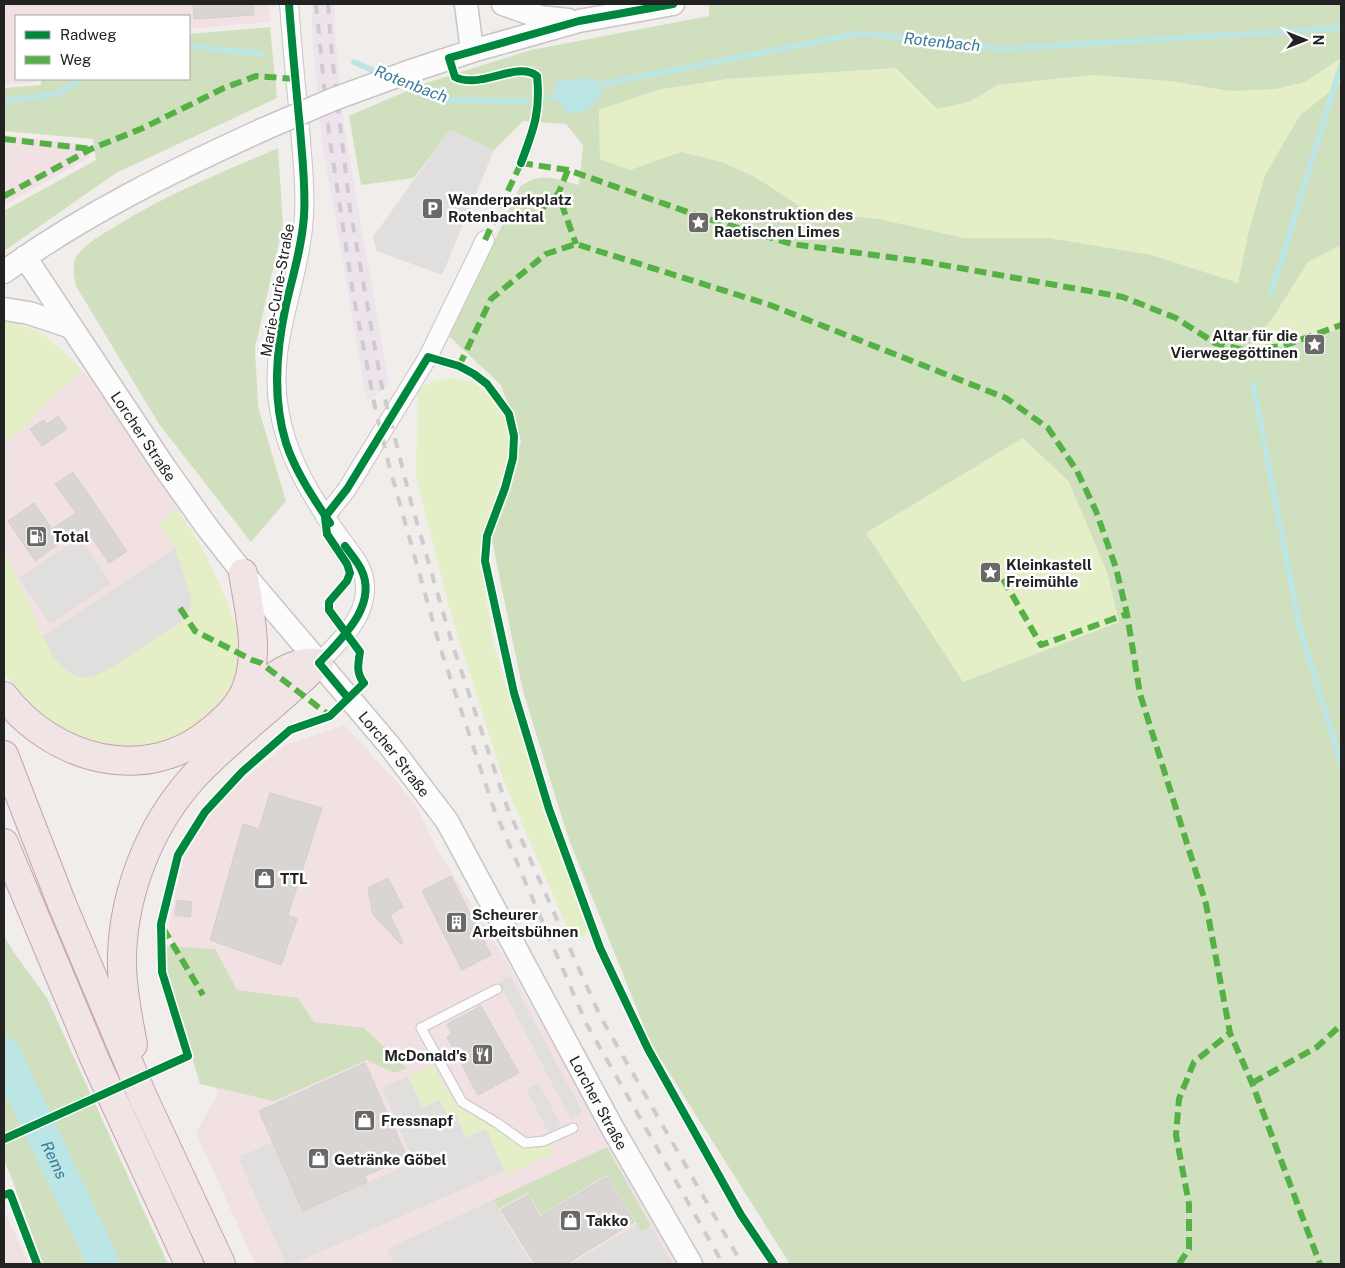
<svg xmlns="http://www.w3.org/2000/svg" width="1345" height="1268" font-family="'Public Sans',sans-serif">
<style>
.commercial{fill:#f2e1e2}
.industrial{fill:#eee3ec}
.grass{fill:#e4efc8}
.forest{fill:#d0e0be;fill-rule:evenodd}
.parking{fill:#e0dfde}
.water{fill:#bce5e6}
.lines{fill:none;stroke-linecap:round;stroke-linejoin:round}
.stream{stroke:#bce5e6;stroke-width:5.5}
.river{stroke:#bce5e6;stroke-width:32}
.building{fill:#d9d5d3;stroke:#d4cecc}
.service-casing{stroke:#c7c6c5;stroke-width:11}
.minor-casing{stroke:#c7c6c5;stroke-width:20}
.tertiary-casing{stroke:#c7c6c5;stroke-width:25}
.trunk-casing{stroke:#c89eb3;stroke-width:30}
.service{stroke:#fdfcfc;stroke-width:9}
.minor{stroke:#fdfcfc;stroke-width:18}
.tertiary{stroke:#fdfcfc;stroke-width:22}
.trunk{stroke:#f0e4e5;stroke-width:28}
.rail{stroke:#ccc;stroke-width:4;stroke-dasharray:10 10;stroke-linecap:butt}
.tertiary-bridge-casing{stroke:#c7c6c5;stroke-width:25;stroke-linecap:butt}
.tertiary-bridge{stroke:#fdfcfc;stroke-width:22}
.quiet{stroke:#55b145;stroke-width:6;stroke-dasharray:12 6;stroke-linecap:butt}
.cycleway-casing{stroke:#fff;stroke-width:11}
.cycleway{stroke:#00873e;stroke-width:8}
.labels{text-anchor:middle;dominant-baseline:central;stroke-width:5;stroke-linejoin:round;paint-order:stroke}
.poi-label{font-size:15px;font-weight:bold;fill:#222;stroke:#fff;text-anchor:start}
.street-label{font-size:15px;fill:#222;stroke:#fff}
.water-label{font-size:16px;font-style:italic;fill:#3a7c9a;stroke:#fff}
</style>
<rect width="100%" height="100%" fill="#f0edeb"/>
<g class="commercial">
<path d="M 4,4 L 269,4 L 270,22 L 189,29 L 189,16 L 16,16 L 16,79 L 37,79 L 37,82 L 4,85 Z"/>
<path d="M 4,135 L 89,145 L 90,157 L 4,205 Z"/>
<path d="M 82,370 L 127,428 L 177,508 L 159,524 L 175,548 L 52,655 L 4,549 L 4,442 L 25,428 L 48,401 Z"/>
<path d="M 344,725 L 396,781 L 416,806 L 437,849 L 500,950 L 677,1264 L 255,1264 L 196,1132 L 218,1094 L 180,993 L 169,925 L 184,856 L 220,800 L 285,745 Z"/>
<path d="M 4,1210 L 29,1264 L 4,1264 Z"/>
</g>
<path class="industrial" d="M 311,4 L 334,4 L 336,45 L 345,133 L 389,384 L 367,402 L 322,141 L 313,42 Z"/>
<g class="grass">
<path d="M 1341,58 L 1341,83 L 1300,115 L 1265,175 L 1248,234 L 1238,283 L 1152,255 L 1049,238 L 964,238 L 879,219 L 807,211 L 755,177 L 722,162 L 681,152 L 630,170 L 600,160 L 599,110 L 657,90 L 727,79 L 896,68 L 937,109 L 969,102 L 998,85 L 1092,75 L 1170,81 L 1230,91 L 1305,82 Z"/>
<path d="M 1341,245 L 1341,329 L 1283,346 L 1245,353 L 1274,316 L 1308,262 Z"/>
<path d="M 4,321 C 42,327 56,344 82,370 L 48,401 L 25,428 L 4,442 Z"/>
<path d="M 453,378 L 471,381 L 487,393 L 505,415 L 511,435 L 510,458 L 502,486 L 484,536 L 481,561 L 493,642 L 540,799 L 588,933 L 573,941 L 504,782 L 451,614 L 416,477 L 418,389 L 435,381 Z"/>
<path d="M 1023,438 L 1069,482 L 1107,572 L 1119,622 L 963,682 L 866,533 Z"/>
<path d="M 177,508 L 202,548 L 226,598 L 238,630 L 239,663 L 226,699 L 207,720 L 183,735 L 166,742 L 131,749 L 90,744 L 55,727 L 18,693 L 4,673 L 4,549 L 52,655 L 175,548 L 159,524 Z"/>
<path d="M 432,1066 L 457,1106 L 497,1128 L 525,1148 L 549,1144 L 553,1154 L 506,1175 L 486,1129 L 466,1138 L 455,1113 L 447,1116 L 422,1108 L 408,1076 Z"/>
</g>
<g class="forest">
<path d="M 709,4 L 1341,4 L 1341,58 L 1305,82 L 1276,89 L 1230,91 L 1170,81 L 1092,75 L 998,85 L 969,102 L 937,109 L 896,68 L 727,79 L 657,90 L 599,110 L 600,159 L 630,170 L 681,152 L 722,162 L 755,177 L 807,211 L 879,219 L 964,238 L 1049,238 L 1152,255 L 1238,283 L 1248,234 L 1265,175 L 1300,115 L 1341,83 L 1341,245 L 1308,262 L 1274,316 L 1246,353 L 1283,346 L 1341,329 L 1341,1264 L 790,1264 L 651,1044 L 568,837 L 523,691 L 490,531 L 521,442 L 501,385 L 449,336 L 520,187 C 542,171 554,179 579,185 L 583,145 L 566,124 L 523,121 L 494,150 L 450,130 L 414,178 L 361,185 L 349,116 L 423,84 L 531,50 L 709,16 ZM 1023,438 L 1069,482 L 1107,572 L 1119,622 L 963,682 L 866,533 Z"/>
<path d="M 270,27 L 277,98 L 116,173 L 4,251 L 4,211 L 96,160 L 93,139 L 4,131 L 4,88 L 41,85 L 41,79 L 189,79 L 189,34 Z"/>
<path d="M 278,148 L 283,225 L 255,348 L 258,407 L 286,501 L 251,542 L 159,424 L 76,286 C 74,275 71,262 79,253 C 88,242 104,233 116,226 C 167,194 223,172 278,148 Z"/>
<path d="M 4,936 L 15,954 L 47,998 L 168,1264 L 43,1264 L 12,1179 L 4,1160 Z"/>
<path d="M 163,946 L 215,949 L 237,990 L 298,998 L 314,1022 L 364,1028 L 407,1068 L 394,1073 L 367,1060 L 274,1101 L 200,1084 L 165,964 Z"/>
<path d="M 607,1147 L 651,1226 L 641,1231 L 606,1175 L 541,1215 L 528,1193 L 498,1209 L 493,1200 Z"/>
</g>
<g class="parking">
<path d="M 450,130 L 494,150 L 442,275 L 377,251 L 373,237 Z"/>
<path d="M 80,537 L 111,583 L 50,624 L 19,578 Z"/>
<path d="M 175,548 L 191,597 L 190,608 L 184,620 L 109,669 L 95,676 L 83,678 L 73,675 L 64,668 L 52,655 L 43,636 Z"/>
<path d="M 510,976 L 583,1113 L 571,1120 L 499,982 Z"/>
<path d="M 408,1076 L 422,1108 L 440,1100 L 447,1116 L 455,1112 L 466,1138 L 486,1129 L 504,1171 L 293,1264 L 286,1264 L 238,1157 L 273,1142 L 303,1211 L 414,1162 L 382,1088 Z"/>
<path d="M 539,1083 L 561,1126 L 549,1133 L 526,1089 Z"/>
<path d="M 493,1200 L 531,1264 L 394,1264 L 387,1249 Z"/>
<path d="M 637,1225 L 641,1231 L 651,1226 L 672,1264 L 570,1264 Z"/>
</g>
<path class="water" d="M 584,77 L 603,84 L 602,94 L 586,111 L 567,113 L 555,96 L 555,82 Z"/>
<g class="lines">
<g class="stream">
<path d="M 189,46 L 262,54"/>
<path d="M 354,62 L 381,74"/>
<path d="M 401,82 L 444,100 L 528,101"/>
<path d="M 598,85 L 861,33 L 1003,49 L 1341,28"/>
<path d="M 550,98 L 562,94"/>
<path d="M 4,101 L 57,94 L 81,79"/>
<path d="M 1271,294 L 1341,65"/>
<path d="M 1253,383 L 1300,629 L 1341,763"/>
</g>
<path class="river" id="s1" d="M 4,1053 L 104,1264"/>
</g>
<g class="building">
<path d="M 193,4 L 254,4 L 254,15 L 194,19 Z"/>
<path d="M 58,416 L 67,429 L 42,446 L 30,429 L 44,420 L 47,424 Z"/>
<path d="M 73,472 L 127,551 L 109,563 L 84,526 L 35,561 L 8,521 L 34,503 L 52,529 L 76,513 L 55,484 Z"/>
<path d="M 270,793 L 322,808 L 288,915 L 297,919 L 281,965 L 210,940 L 243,824 L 259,829 Z"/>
<path d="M 451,876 L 491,955 L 462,970 L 422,891 Z"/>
<path d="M 388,878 L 403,907 L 390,915 L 403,942 L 401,944 L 373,915 L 368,888 Z"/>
<path d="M 177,900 L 192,902 L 190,917 L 175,915 Z"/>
<path d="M 481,1006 L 519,1073 L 478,1095 L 447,1037 L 452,1034 L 447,1024 Z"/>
<path d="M 365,1063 L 407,1157 L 365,1176 L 367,1182 L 303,1211 L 259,1111 Z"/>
<path d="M 606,1177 L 634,1222 L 566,1264 L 535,1264 L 501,1210 L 528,1195 L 540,1217 Z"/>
</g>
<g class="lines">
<defs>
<path id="service" d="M 497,989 L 421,1028 L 462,1102 L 497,1123 L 525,1143 L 544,1141 L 573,1128"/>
<g id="minor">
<path d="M 289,4 C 292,45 296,87 300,128 C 302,157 306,187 304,215 C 301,281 267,342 279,409 C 286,454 308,491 334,529 C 342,542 355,555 361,569 C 366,579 366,593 363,603 C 357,627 335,645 319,663"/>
<path d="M 325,517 L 347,489 L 428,357 L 485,240"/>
</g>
<g id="tertiary">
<path d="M 466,4 L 472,51"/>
<path d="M 503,4 L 540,17 L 568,20"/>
<path d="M 408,72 L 472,51 L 579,21 L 673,4"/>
<path id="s2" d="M 25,257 L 165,468 L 207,527 L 243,573 L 389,745 L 447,821 L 613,1129 L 691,1264"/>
<path d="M 4,272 C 84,214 174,170 264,129"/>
<path d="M 4,309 L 29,313 L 71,327"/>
</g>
<g id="trunk">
<path d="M 4,696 C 53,760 146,786 212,730 C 226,718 241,705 247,686 C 260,651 249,610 243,573"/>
<path d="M 239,705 C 263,686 286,659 319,663"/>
<path d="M 4,755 L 62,904 L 143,1097 L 221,1264"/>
<path d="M 4,843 L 95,1060 L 189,1264"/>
<path d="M 133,1045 C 128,1017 121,984 122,955 C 124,893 149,828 190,781 C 207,761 228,744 248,726 C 272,706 296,685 319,663"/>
</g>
</defs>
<use href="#service" class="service-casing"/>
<use href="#minor" class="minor-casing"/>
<use href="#tertiary" class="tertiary-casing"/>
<use href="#trunk" class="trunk-casing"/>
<use href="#service" class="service"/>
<use href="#minor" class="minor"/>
<use href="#tertiary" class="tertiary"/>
<use href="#trunk" class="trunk"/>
<g class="rail">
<path d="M 316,4 L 329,134 L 353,293 L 375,407 L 389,465 L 440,647 L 494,809 L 586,1023 L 723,1264"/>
<path d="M 328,4 L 332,56 L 350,209 L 382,387 L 411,502 L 452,643 L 507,807 L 600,1016 L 742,1264"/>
</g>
<defs>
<path id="tertiary-bridge" d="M 264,129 L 334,99 L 408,72"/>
</defs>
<use href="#tertiary-bridge" class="tertiary-bridge-casing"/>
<use href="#tertiary-bridge" class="tertiary-bridge"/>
<g class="quiet">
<path d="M 4,139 L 91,149"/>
<path d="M 521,163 L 568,170 L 699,216 L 792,244 L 926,262 L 1123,297 L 1176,318 L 1215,343 L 1244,350 L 1283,346 L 1341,325"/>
<path d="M 568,170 L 558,194 L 576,244"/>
<path d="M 4,196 L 91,149 L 143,128 L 224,88 L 256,76 L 295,79"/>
<path d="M 527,222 L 558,194"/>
<path d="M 485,240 L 522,161"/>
<path d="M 459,366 L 491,299 L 546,254 L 576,244 L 770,305 L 1006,398 L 1048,428 L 1077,471 L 1096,511 L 1116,568 L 1127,614 L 1140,694 L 1206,904 L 1230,1033 L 1252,1083 L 1320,1264"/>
<path d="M 1003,579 L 1041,645 L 1127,614"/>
<path d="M 180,608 L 195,631 L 252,660 L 261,663 L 330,716"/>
<path d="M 163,928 L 203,995"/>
<path d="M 1252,1083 L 1317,1047 L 1341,1025"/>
<path d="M 1179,1264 L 1189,1249 L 1189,1204 L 1176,1135 L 1179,1099 L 1194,1062 L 1230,1033"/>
</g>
<defs>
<g id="cycleway">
<path d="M 289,4 C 292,45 296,87 300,128 C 302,157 306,187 304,216 C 302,246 293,275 286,305 C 276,351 272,398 286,443 C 295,471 314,499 330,523"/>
<path d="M 521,163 C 533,131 541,112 537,76 C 518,60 480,90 455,77 L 449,58 L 579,21 L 673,4"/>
<path d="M 345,546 C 350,553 357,561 361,569 C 379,605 341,639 319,663 L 348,698"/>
<path d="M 4,1139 L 188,1056 L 162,972 L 161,924 L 178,855 L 205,812 L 242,772 L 290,730 L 330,716 L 364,683 C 356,673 358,665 360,652 L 329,610 L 329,602 L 347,581 L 350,573 L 347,564 L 327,534 L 325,517 L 347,489 L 428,357 L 459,366 L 474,374 L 487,384 L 509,414 L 514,436 L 513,458 L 505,488 L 487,536 L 485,561 L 514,693 L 549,809 L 600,948 L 648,1049 L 741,1215 L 774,1264"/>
<path d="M 4,1195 L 10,1193 L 37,1264"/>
</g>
</defs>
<use href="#cycleway" class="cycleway-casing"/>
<use href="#cycleway" class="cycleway"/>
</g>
<defs>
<symbol id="parking-square" viewBox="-11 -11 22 22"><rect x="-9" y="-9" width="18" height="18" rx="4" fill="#6a6968" stroke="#fff"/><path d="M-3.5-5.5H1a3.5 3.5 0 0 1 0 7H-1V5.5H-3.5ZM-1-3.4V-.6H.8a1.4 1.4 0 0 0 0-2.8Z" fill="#fff"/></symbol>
<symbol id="sight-square" viewBox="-11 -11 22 22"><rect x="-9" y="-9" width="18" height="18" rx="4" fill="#6a6968" stroke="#fff"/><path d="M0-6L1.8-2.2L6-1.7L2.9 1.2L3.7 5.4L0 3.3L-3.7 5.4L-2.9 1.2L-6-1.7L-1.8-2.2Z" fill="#fff"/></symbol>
<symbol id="fuel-square" viewBox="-11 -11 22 22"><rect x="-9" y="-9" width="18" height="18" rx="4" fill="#6a6968" stroke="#fff"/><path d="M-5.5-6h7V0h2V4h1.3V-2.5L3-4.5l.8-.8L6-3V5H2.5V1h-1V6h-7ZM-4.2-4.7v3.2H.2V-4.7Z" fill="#fff"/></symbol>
<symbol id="shop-square" viewBox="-11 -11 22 22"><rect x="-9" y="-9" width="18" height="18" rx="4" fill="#6a6968" stroke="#fff"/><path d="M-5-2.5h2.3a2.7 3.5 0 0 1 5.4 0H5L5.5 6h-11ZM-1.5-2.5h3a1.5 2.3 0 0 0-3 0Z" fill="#fff"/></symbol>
<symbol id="building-square" viewBox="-11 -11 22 22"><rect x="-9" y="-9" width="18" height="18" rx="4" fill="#6a6968" stroke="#fff"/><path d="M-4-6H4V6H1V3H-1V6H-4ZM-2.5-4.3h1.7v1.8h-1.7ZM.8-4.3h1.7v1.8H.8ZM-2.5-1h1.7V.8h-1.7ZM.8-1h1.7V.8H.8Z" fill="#fff"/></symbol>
<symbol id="restaurant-square" viewBox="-11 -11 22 22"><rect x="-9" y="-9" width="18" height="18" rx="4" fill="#6a6968" stroke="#fff"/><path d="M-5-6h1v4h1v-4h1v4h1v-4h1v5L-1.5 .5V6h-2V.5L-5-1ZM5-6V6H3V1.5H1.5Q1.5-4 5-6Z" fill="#fff"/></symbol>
</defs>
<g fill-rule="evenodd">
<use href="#parking-square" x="420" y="196" width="25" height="25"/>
<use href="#sight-square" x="686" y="210" width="25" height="25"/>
<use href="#sight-square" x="1302" y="332" width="25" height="25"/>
<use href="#fuel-square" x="24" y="524" width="25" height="25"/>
<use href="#sight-square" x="978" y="560" width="25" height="25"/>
<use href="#shop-square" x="252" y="866" width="25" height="25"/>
<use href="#building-square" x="444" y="910" width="25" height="25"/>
<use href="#restaurant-square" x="470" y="1042" width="25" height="25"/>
<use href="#shop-square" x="352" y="1108" width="25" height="25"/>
<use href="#shop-square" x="306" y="1146" width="25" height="25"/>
<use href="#shop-square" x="558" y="1208" width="25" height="25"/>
</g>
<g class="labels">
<g class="poi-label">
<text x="448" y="199">Wanderparkplatz<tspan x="448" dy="17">Rotenbachtal</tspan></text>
<text x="714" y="214">Rekonstruktion des<tspan x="714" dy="17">Raetischen Limes</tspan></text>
<text x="1298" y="335" text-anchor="end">Altar für die<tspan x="1298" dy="17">Vierwegegöttinen</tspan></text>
<text x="53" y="536">Total</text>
<text x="1006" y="564">Kleinkastell<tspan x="1006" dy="17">Freimühle</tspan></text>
<text x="280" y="878">TTL</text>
<text x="472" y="914">Scheurer<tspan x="472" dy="17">Arbeitsbühnen</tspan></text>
<text x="467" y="1055" text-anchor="end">McDonald's</text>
<text x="381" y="1120">Fressnapf</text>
<text x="334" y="1159">Getränke Göbel</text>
<text x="586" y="1220">Takko</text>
</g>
<g class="street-label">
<text transform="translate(277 290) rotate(-80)">Marie-Curie-Straße</text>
<text stroke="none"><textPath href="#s2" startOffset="215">Lorcher Straße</textPath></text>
<text stroke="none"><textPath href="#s2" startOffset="620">Lorcher Straße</textPath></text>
<text stroke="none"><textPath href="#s2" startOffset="1025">Lorcher Straße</textPath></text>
</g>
<g class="water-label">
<text transform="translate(942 42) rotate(6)">Rotenbach</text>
<text transform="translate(411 84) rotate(21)">Rotenbach</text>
<text stroke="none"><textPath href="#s1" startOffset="118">Rems</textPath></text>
</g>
</g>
<rect width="1345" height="1268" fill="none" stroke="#222222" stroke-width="10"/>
<rect x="15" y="15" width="175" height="65" fill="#ffffff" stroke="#a7a7a7"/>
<rect x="25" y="31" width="25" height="8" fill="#00873e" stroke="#a7a7a7"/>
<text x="60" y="40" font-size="15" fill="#222222">Radweg</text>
<rect x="25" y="56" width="25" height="8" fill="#55b145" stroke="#a7a7a7"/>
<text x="60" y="65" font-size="15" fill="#222222">Weg</text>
<g transform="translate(1305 40) rotate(90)" stroke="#ffffff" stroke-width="4" paint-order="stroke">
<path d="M0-4L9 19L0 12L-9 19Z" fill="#222222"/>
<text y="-8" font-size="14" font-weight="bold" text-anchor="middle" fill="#222222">N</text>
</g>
</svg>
